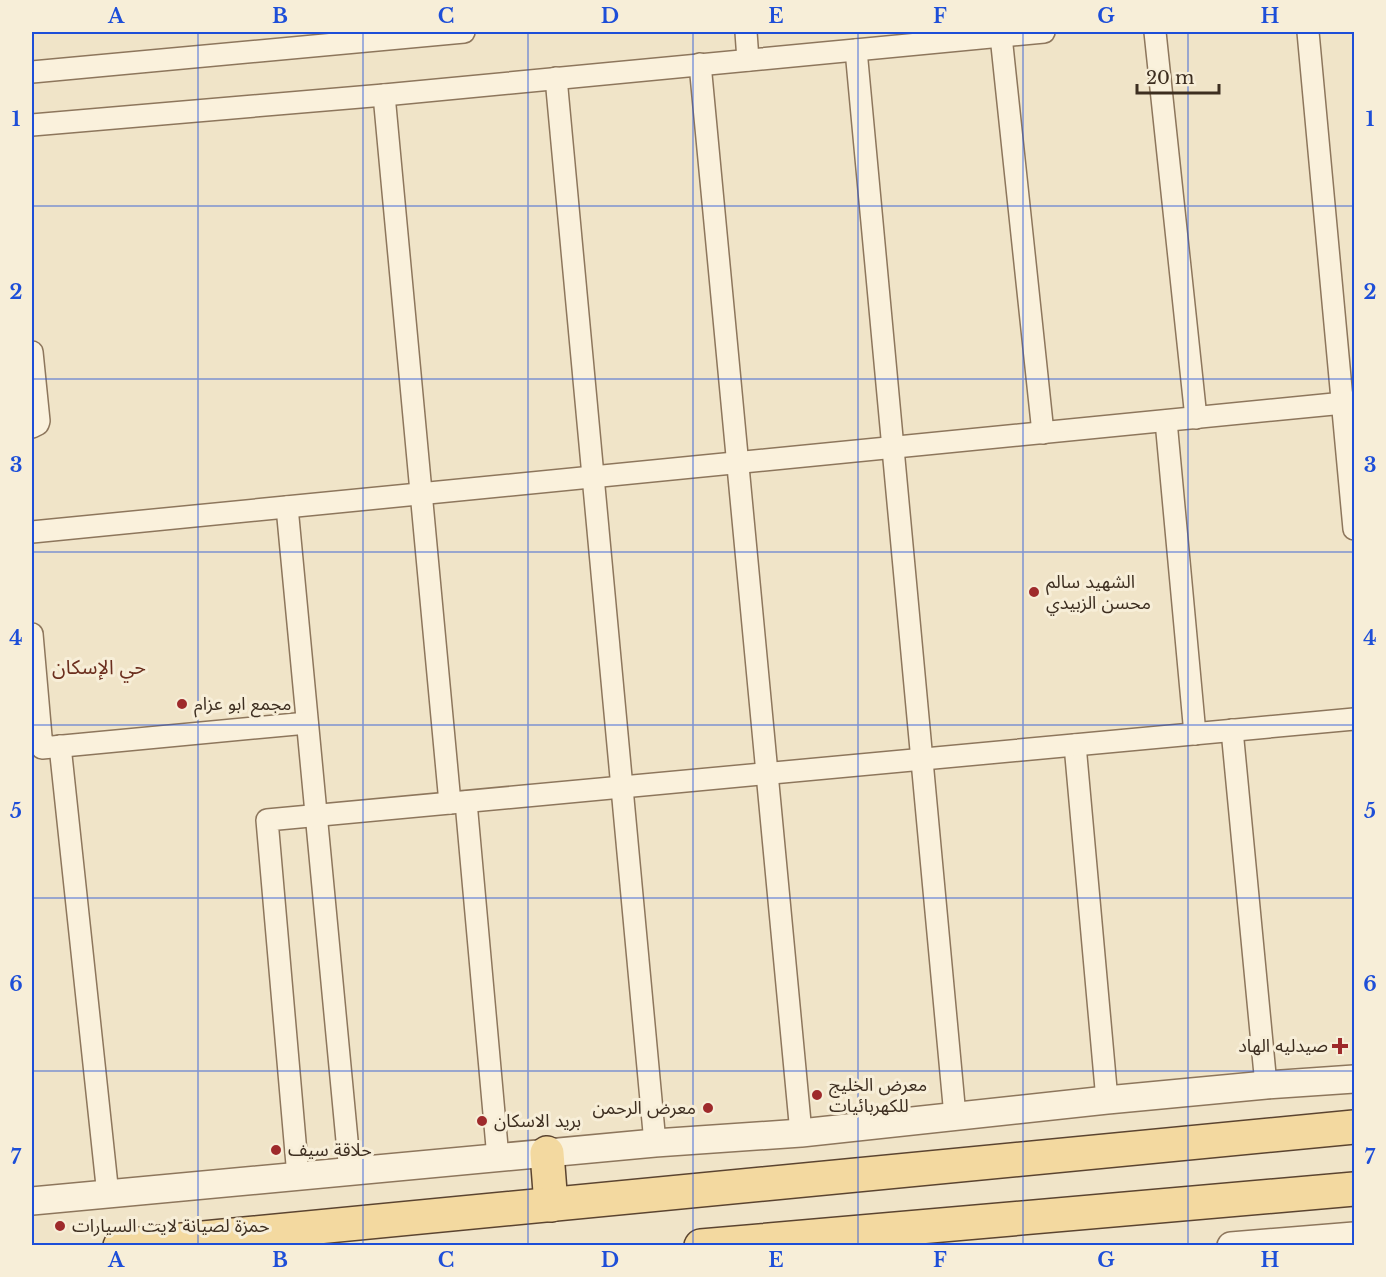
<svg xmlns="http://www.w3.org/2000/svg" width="1386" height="1277" font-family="'Libre Baskerville','Noto Sans Arabic',serif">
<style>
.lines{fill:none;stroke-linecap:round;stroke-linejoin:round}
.minor-casing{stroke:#8d765c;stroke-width:24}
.tertiary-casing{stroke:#8d765c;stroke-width:30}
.primary-casing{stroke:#5b4430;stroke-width:36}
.minor{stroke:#faf1dc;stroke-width:21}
.tertiary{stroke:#faf1dc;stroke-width:27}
.primary{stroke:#f3d9a0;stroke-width:33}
.grid{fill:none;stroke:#1d4ed8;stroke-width:1.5;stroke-opacity:0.55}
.poi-dot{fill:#9e2a2b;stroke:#f7eed8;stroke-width:2}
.labels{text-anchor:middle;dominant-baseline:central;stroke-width:6;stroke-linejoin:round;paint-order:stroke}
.poi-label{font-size:18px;fill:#3d2e20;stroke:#f7eed8;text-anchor:start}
.neighbourhood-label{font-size:20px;fill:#6b2e1e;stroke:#f7eed8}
.neatline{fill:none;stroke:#1d4ed8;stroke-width:2}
.grid-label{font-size:20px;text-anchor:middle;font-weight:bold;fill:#1d4ed8}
</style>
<rect width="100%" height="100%" fill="#f0e4c8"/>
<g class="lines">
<defs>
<g id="minor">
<path d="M 746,32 L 748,60"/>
<path d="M 1155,32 L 1196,418"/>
<path d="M 1308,32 L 1354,529"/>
<path d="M 1001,36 L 1043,433"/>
<path d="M 856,50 L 955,1116"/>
<path d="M 700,64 L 801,1133"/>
<path d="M 32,72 L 464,32"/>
<path d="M 556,78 L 655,1143"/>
<path d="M 384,95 L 450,803"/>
<path d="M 32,125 L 384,95 L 1044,32"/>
<path d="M 32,352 L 39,421 L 38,424 L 32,427"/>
<path d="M 1166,421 L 1195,734"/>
<path d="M 287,507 L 350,1172"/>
<path d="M 32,532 L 1354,402"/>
<path d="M 32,634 L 42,748 L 307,723"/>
<path d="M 1232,730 L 1266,1085"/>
<path d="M 1075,745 L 1107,1100"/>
<path d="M 60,746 L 108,1195"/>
<path d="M 466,802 L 498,1158"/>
<path d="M 298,1176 L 267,820 L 1354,719"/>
</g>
<g id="tertiary">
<path d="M 32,1201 L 655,1143 L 801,1133 L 1107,1100 L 1266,1085 L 1354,1079"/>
<path d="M 1231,1246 L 1354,1236"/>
</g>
<g id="primary">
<path d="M 547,1153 L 551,1205"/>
<path d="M 120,1246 L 1354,1127"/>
<path d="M 701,1246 L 1354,1189"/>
</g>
</defs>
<use href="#minor" class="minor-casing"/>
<use href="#tertiary" class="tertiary-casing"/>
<use href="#primary" class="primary-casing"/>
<use href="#minor" class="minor"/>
<use href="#tertiary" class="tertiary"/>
<use href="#primary" class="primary"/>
</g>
<path class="grid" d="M 198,32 L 198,1246M 363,32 L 363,1246M 528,32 L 528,1246M 693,32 L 693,1246M 858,32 L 858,1246M 1023,32 L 1023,1246M 1188,32 L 1188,1246M 32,206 L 1354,206M 32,379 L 1354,379M 32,552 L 1354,552M 32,725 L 1354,725M 32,898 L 1354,898M 32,1071 L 1354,1071"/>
<g class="poi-dot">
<circle cx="1034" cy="592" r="6"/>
<circle cx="182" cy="704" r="6"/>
<path d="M1337 1037h6v6h6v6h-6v6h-6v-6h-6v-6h6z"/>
<circle cx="817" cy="1095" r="6"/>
<circle cx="708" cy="1108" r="6"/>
<circle cx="482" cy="1121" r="6"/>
<circle cx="276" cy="1150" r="6"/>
<circle cx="60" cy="1226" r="6"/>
</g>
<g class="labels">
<g class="poi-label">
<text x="1046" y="582">الشهيد سالم<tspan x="1046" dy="21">محسن الزبيدي</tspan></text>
<text x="194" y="704">مجمع ابو عزام</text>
<text x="1328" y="1046" text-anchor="end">صيدليه الهاد</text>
<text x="829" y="1085">معرض الخليج<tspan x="829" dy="21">للكهربائيات</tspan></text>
<text x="696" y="1108" text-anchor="end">معرض الرحمن</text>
<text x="494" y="1121">بريد الاسكان</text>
<text x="288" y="1150">حلاقة سيف</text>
<text x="72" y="1226">حمزة لصيانة لايت السيارات</text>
</g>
<g class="neighbourhood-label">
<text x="99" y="667">حي الإسكان</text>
</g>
</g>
<rect width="1386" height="1277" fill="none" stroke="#f7eed8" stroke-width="66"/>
<path d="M1137 84v9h82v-9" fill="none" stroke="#3d2e20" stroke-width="3"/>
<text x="1146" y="84" font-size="18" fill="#3d2e20" stroke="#f7eed8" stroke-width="4.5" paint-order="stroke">20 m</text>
<rect x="33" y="33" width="1320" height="1211" class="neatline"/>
<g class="grid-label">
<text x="116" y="23">A</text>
<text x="280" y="23">B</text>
<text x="446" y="23">C</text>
<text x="610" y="23">D</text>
<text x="776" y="23">E</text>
<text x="940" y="23">F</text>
<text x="1106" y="23">G</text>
<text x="1270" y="23">H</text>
<text x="16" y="126">1</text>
<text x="1370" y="126">1</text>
<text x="16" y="299">2</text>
<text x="1370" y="299">2</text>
<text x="16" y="472">3</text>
<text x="1370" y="472">3</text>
<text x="16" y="645">4</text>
<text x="1370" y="645">4</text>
<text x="16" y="818">5</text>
<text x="1370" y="818">5</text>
<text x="16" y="991">6</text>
<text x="1370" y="991">6</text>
<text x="16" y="1164">7</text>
<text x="1370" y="1164">7</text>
<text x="116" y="1267">A</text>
<text x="280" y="1267">B</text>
<text x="446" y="1267">C</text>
<text x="610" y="1267">D</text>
<text x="776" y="1267">E</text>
<text x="940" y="1267">F</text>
<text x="1106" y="1267">G</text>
<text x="1270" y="1267">H</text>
</g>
</svg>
